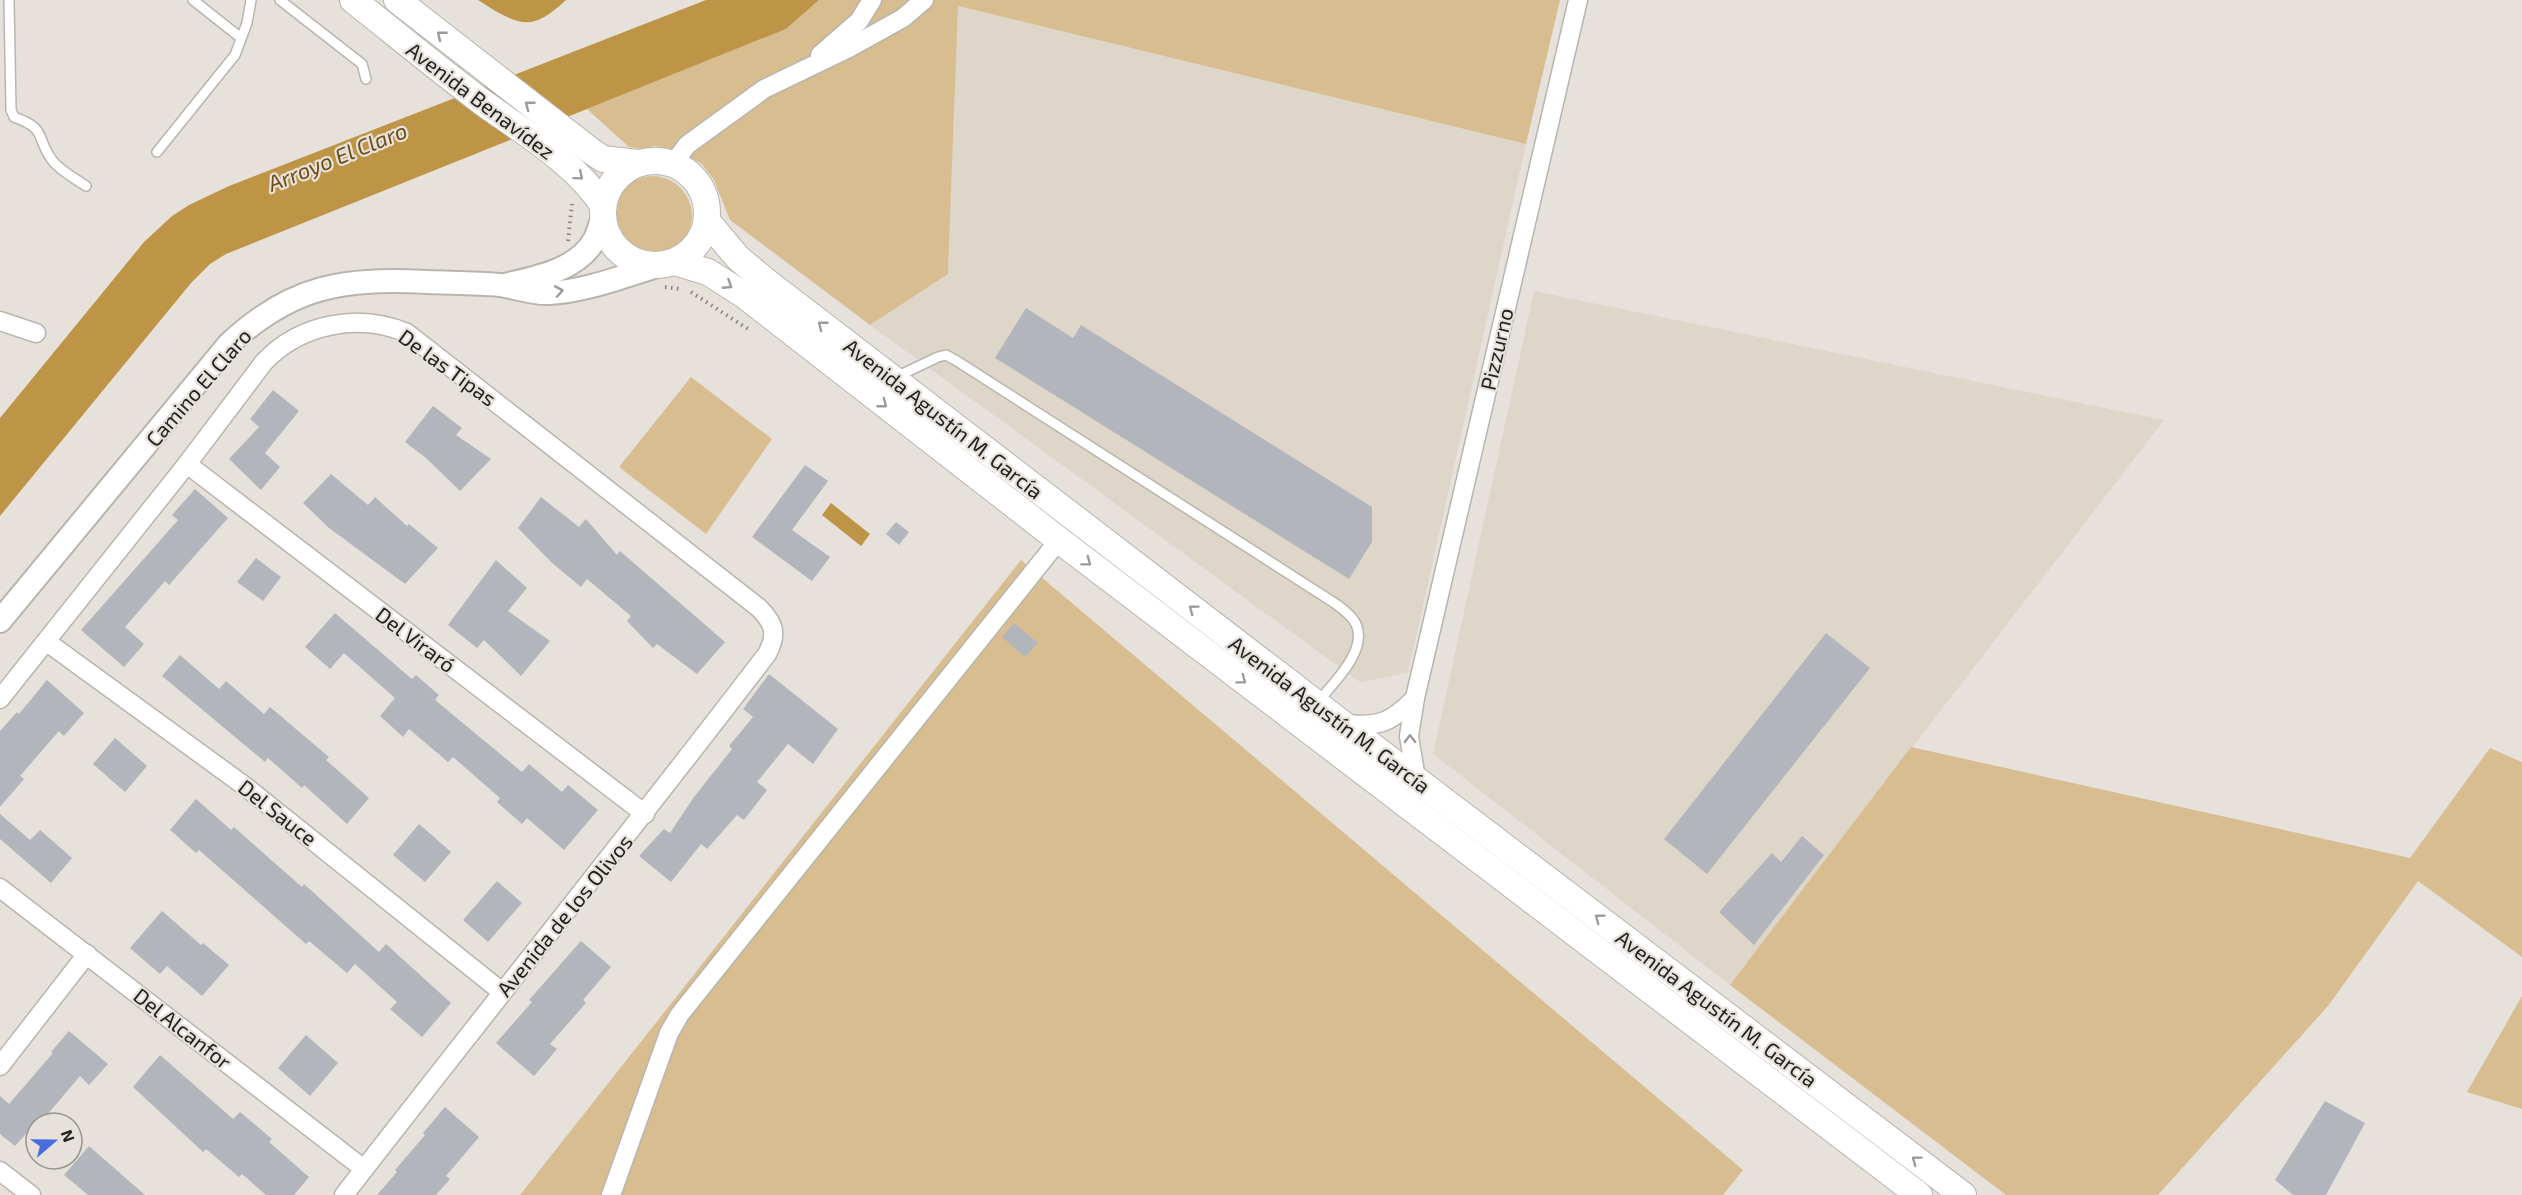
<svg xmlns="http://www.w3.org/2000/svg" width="2522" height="1195" font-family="'Exo 2',sans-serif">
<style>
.built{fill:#dfd6ca}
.green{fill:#d8bd90}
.water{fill:#be9447}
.building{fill:#b2b5bc}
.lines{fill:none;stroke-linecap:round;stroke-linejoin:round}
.service-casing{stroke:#b9b5ae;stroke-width:12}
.minor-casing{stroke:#b9b5ae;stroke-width:21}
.tertiary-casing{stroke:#b9b5ae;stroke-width:26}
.secondary-casing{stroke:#b9b5ae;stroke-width:28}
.path{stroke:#86837f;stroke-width:4;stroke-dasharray:1.5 4.5;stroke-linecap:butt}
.service{stroke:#fff;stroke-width:9}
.minor{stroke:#fff;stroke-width:18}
.tertiary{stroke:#fff;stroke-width:22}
.secondary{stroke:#fff;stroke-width:26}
.oneway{stroke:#9c9b9a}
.labels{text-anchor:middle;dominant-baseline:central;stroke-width:4.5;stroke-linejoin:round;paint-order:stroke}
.street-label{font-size:21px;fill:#23211f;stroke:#e6e2db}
.water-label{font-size:22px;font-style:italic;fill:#6c4e14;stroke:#e6e2db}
</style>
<rect width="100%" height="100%" fill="#e6e2db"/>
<g class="built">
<path d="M 958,6 L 1526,144 L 1408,673 L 1360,682 L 870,325 L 948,274 Z"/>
<path d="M 1534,291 L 2164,420 L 1730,985 L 1433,754 Z"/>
</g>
<g class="green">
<path d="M 819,0 L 1560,0 L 1526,144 L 958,6 L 948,274 L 870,325 L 730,220 L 714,180 L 702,164 L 676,150 L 655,146 L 642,149 L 629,147 L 587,109 L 786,29 Z"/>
<circle cx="652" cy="216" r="40"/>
<path d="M 691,377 L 772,439 L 706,534 L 619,467 Z"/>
<path d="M 1021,560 L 1743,1170 L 1723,1195 L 520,1195 Z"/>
<path d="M 1911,747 L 2410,858 L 2490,748 L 2522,762 L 2522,957 L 2418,881 L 2328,1006 L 2158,1195 L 2006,1195 L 1730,985 Z"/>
<path d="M 2522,996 L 2522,1109 L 2467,1092 Z"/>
</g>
<g class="water">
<path d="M 478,0 L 566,0 C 557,8 543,21 530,22 C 513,24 491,8 478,0 Z"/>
<path d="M 706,0 L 819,0 L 786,29 L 226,254 L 210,264 L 191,283 L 0,516 L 0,418 L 144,242 L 172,216 L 189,205 L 229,186 Z"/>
<path d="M 831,503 L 870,534 L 861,546 L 822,515 Z"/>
</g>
<g class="building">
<path d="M 1026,308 L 1073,338 L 1081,325 L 1372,507 L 1372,542 L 1349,579 L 995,358 Z"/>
<path d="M 273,390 L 299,411 L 265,453 L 280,467 L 261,490 L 229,459 L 259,427 L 250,419 Z"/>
<path d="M 433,406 L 462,428 L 456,435 L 491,459 L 460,491 L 426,458 L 405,442 Z"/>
<path d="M 805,465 L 828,481 L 792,530 L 830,557 L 812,581 L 752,537 Z"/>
<path d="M 331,474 L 368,505 L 375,497 L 407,526 L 409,524 L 438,548 L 405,584 L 329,528 L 303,503 Z"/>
<path d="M 195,489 L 228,518 L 169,585 L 165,581 L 125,627 L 144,644 L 124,667 L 81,630 L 178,520 L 172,515 Z"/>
<path d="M 541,497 L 579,527 L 586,519 L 617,555 L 620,551 L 725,642 L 697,674 L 657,644 L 653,648 L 627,621 L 631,616 L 587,579 L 581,587 L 551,562 L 518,528 Z"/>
<path d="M 896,522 L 909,532 L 899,545 L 886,534 Z"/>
<path d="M 256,558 L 281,577 L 263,601 L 237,582 Z"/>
<path d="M 496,560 L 527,588 L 508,611 L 550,641 L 521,676 L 484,640 L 477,648 L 448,625 Z"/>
<path d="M 335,613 L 412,679 L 416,675 L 439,695 L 435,700 L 522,772 L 529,764 L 562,792 L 568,785 L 598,810 L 564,850 L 527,818 L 522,824 L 497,802 L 500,798 L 453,757 L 448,762 L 409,729 L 403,737 L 380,716 L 395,698 L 344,653 L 330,669 L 305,647 Z"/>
<path d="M 1014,623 L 1038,643 L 1025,657 L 1002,637 Z"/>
<path d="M 1826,633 L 1870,668 L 1707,874 L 1664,839 Z"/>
<path d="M 180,655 L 219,689 L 226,681 L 264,714 L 270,707 L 329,757 L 326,760 L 369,798 L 347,824 L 304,785 L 302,788 L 268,758 L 265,762 L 162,676 Z"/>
<path d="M 769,674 L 838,729 L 813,764 L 788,744 L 757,782 L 767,790 L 744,820 L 737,815 L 707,849 L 701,844 L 671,882 L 639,856 L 664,829 L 670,833 L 694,797 L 732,749 L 729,746 L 753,717 L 743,709 Z"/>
<path d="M 47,680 L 84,713 L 64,736 L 59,731 L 20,776 L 24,779 L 0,807 L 0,731 L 17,712 L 19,714 Z"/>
<path d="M 115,738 L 147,766 L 125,792 L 93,764 Z"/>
<path d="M 196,799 L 231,830 L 234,827 L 302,887 L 304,884 L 379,952 L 386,944 L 451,1003 L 422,1037 L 390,1009 L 397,1002 L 355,964 L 347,973 L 309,941 L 306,944 L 199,850 L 196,853 L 170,830 Z"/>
<path d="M 0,814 L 30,840 L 40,830 L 72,858 L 51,883 L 0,839 Z"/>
<path d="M 419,824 L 451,852 L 425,882 L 393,855 Z"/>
<path d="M 1802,836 L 1824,855 L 1754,945 L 1719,912 L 1772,853 L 1781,862 Z"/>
<path d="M 497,881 L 522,903 L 488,942 L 463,920 Z"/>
<path d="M 162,911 L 201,945 L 203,943 L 229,965 L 202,996 L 167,966 L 160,974 L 130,948 Z"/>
<path d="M 581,941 L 611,967 L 583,1000 L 586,1003 L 550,1044 L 557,1049 L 534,1076 L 496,1043 L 532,1002 L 529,1000 Z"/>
<path d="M 69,1031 L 108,1064 L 89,1085 L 80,1076 L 46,1116 L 44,1114 L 15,1146 L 0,1134 L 0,1096 L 9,1104 L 53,1053 L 51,1052 Z"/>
<path d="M 306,1035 L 338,1063 L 310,1096 L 278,1068 Z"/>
<path d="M 160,1055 L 233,1119 L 240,1112 L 272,1139 L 269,1142 L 309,1177 L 294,1195 L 266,1195 L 242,1174 L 239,1177 L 206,1149 L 203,1152 L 133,1087 Z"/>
<path d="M 2325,1101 L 2365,1123 L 2326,1195 L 2293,1195 L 2275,1180 Z"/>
<path d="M 445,1107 L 479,1137 L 446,1176 L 450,1179 L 436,1195 L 377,1195 L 397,1172 L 395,1170 L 425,1135 L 423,1133 Z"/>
<path d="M 89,1146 L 145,1195 L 88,1195 L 64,1175 Z"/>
</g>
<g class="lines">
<defs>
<g id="service">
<path d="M 9,0 L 11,110 L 14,117 C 48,129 35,137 52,160 C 60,171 76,179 86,186"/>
<path d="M 193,0 L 241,38"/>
<path d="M 280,0 L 362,64 L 366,79"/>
<path d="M 157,152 L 235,55 L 247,23 L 251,0"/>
<path d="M 896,377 L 938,357 L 946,355 L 957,361 L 1336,604 C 1343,609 1352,616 1356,624 C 1368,651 1333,683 1318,702"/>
</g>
<g id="minor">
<path d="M 820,55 L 859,21 L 872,0"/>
<path d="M 673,164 L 687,145 L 764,89 L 849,48 L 903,18 L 924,0"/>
<path d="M 0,321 L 36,333"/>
<path d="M 187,464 L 645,814"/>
<path d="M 47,642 L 246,787 L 502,992"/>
<path d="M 0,699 L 187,464 L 264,362 C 301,323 359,313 407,333 L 759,608 C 774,623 778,634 767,654 C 628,836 484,1014 344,1195"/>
<path d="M 1343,724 C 1378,727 1390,724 1415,698"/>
<path d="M 1416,779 L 1409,736 L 1415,698 L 1578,0"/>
<path d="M 0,888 L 364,1169"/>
<path d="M 0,1066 L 87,954"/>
<path d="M 0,1171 L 31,1195"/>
<path d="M 611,1195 L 669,1033 L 680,1014 L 1059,540"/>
</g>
<g id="tertiary">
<path d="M 509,284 C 539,277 579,269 595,239 C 598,233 600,224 603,217"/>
<path d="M 0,621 L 229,344 C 292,285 344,278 427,282 C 451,283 475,283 500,285 C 516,287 532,294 549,293 C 586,291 624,276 660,265"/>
</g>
<g id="secondary">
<path d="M 353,0 C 396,34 438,69 482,102 C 522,131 576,163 603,205"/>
<path d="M 397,0 L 591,151 L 603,159 L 638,163"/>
<circle cx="655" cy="213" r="52"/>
<path d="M 707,221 L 738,258 L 767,282 L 1343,724 L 1963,1195"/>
<path d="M 675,262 L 708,272 L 744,295 L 1059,540 L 1919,1195"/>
</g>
</defs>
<use href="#service" class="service-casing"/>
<use href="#minor" class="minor-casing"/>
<use href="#tertiary" class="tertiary-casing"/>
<use href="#secondary" class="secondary-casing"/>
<g class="path">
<path d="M 568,241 L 572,204"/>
<path d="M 665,287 L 681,289"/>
<path d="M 691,292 L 748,329"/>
</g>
<use href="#service" class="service"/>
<use href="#minor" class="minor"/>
<use href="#tertiary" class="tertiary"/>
<use href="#secondary" class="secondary"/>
</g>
<defs><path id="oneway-chevron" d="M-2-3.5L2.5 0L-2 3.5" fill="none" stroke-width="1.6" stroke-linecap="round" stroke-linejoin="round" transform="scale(1.5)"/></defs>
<g class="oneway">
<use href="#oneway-chevron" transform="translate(441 35) rotate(-141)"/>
<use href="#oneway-chevron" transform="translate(529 105) rotate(-142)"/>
<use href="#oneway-chevron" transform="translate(579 176) rotate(40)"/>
<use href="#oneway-chevron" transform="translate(728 285) rotate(33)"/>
<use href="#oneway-chevron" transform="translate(559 291) rotate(-10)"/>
<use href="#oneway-chevron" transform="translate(822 325) rotate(-142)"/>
<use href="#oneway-chevron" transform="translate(883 404) rotate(38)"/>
<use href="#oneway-chevron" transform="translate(1087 562) rotate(37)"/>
<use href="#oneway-chevron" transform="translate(1193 609) rotate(-143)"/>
<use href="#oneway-chevron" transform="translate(1242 680) rotate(37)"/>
<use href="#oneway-chevron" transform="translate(1410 739) rotate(-91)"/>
<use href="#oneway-chevron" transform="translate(1599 918) rotate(-143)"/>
<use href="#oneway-chevron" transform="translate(1916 1160) rotate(-143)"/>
</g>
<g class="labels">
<g class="street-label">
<text transform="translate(481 100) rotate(37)">Avenida Benavídez</text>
<text transform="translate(1496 349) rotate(-77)">Pizzurno</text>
<text transform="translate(448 367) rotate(36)">De las Tipas</text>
<text transform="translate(198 387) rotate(-49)">Camino El Claro</text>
<text transform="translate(944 418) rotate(38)">Avenida Agustín M. García</text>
<text transform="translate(416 639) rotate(37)">Del Viraró</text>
<text transform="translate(1330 714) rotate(37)">Avenida Agustín M. García</text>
<text transform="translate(278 812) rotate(38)">Del Sauce</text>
<text transform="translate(564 915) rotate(-51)">Avenida de los Olivos</text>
<text transform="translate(1717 1008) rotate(37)">Avenida Agustín M. García</text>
<text transform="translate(183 1028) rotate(38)">Del Alcanfor</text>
</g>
<g class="water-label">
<text transform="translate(337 156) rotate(-22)">Arroyo El Claro</text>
</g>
</g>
<g transform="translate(54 1141) rotate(70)"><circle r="28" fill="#e6e2db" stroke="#989590" stroke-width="1.5"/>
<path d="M0-4.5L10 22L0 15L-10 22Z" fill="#496de0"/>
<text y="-9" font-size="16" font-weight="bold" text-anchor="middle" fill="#23211f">N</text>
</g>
</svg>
